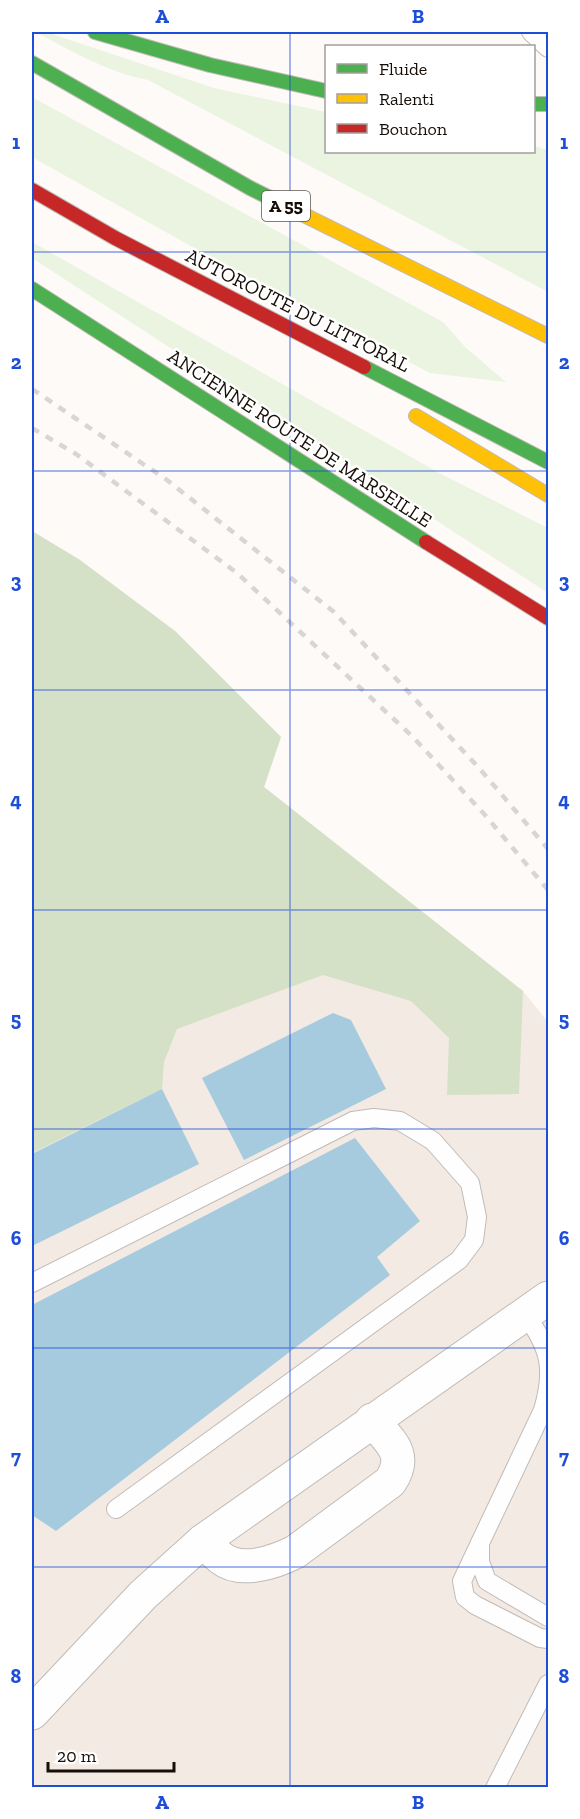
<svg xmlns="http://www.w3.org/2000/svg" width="580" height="1819" font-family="'Zilla Slab',serif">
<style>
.built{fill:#f3eae4}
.green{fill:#ebf4e0}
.forest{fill:#d5e1c6}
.water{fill:#a6cade}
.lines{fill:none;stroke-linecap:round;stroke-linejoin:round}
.lane-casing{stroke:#c1bbb7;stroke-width:20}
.street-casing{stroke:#c1bbb7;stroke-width:35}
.fast-casing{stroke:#c1bbb7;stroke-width:16}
.slow-casing{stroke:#c1bbb7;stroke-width:16}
.jam-casing{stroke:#c1bbb7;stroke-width:16}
.lane{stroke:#fffefe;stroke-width:18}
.street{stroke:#fffefe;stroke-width:33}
.fast{stroke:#4caf50;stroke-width:14}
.slow{stroke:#ffc107;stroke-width:14}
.jam{stroke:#c62828;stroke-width:14}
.rail{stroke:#d7d5d5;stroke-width:4.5;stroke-dasharray:8 8;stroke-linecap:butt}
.grid{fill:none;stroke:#1d4ed8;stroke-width:1.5;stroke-opacity:0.55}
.labels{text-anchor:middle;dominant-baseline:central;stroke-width:5;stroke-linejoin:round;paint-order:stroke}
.shield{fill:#fff;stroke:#5d5652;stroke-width:1.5}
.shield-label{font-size:18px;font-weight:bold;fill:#170e08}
.street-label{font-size:20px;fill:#170e08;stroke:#fff}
.neatline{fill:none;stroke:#1d4ed8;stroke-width:2}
.grid-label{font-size:20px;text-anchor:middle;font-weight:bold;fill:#1d4ed8}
</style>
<rect width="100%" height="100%" fill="#fdfaf7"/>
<path class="built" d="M 32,531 L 80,560 L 175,631 L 281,737 L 264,787 L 523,991 L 548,1022 L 548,1787 L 32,1788 Z"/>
<g class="green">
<path d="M 36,32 L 46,32 L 214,88 L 326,112 L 326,152 L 534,152 L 534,146 L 548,150 L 548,292 L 148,80 C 107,72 73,52 36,32 Z"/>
<path d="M 32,97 L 443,322 L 465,347 L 506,382 L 430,373 L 196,249 L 32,157 Z"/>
<path d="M 32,242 L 441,474 L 548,528 L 548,593 L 32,258 Z"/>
</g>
<path class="forest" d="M 32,531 L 80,560 L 175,631 L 281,737 L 264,787 L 523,991 L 519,1094 L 447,1095 L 449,1038 L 411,1001 L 323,975 L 177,1029 L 164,1062 L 162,1089 L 32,1153 Z"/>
<g class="water">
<path d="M 333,1013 L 351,1020 L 386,1089 L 244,1160 L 202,1078 Z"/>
<path d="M 162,1089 L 199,1164 L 32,1246 L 32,1154 Z"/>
<path d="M 355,1138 L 420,1221 L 377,1257 L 390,1275 L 56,1531 L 32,1515 L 32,1305 Z"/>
</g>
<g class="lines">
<defs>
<g id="lane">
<path d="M 531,32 L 548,48"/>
<path d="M 32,1283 L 353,1121 L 374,1118 L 400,1121 L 433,1141 L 470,1183 L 477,1217 L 474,1240 L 459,1260 L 116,1509"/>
<path d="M 480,1543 L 543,1410 C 555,1369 550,1348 525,1314"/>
<path d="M 548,1617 L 487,1581 L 480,1562 L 480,1543 L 462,1581 L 465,1597 L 475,1605 L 540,1638 L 548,1639"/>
<path d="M 495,1788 L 548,1684"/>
</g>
<g id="street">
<path d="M 203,1541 C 209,1546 214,1553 221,1558 C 241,1574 275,1562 295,1552 L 390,1482 C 409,1454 390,1442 372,1420"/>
<path d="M 32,1713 L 143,1595 L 203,1541 L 548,1298"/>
</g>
<g id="fast">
<path d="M 95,32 L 210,65 L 326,91"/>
<path d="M 32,63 L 250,188 L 292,209"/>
<path d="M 534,104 L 548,104"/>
<path d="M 32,289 L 426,542"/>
<path d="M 364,367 L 548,462"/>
</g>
<g id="slow">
<path d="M 292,209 L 548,336"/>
<path d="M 416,416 L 548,495"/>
</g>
<g id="jam">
<path d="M 32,190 L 115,238 L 364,367"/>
<path d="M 426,542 L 548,618"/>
</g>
</defs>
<use href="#lane" class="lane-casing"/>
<use href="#street" class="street-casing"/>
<use href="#fast" class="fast-casing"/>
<use href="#slow" class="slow-casing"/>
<use href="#jam" class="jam-casing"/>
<use href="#lane" class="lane"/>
<use href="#street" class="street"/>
<use href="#fast" class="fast"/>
<use href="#slow" class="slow"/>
<use href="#jam" class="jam"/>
<g class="rail">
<path d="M 32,389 L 167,480 L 334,612 L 479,768 L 548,849"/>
<path d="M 32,428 L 76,454 L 237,573 L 413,737 L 485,815 L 548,890"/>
</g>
</g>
<path class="grid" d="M 290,32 L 290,1788M 32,252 L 548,252M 32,471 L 548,471M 32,690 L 548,690M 32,910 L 548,910M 32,1129 L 548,1129M 32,1348 L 548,1348M 32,1567 L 548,1567"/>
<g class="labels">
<rect class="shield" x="262" y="191" width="48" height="30" rx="4.5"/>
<g class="shield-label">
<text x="286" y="206">A 55</text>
</g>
<g class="street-label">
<text transform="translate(298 310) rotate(27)">AUTOROUTE DU LITTORAL</text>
<text transform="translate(300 438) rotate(33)">ANCIENNE ROUTE DE MARSEILLE</text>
</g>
</g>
<rect width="580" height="1819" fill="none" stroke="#ffffff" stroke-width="66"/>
<rect x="325" y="45" width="210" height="108" fill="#ffffff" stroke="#a29f9c" stroke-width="1.5"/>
<rect x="337" y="64" width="30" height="9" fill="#4caf50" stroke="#a29f9c" stroke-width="1.5"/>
<text x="379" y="75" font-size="18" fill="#170e08">Fluide</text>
<rect x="337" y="94" width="30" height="9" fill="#ffc107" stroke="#a29f9c" stroke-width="1.5"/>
<text x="379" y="105" font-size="18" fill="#170e08">Ralenti</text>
<rect x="337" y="124" width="30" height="9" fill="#c62828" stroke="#a29f9c" stroke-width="1.5"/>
<text x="379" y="135" font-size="18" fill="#170e08">Bouchon</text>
<path d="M48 1762v9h126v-9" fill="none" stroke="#170e08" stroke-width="3"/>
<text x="57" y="1762" font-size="18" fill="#170e08" stroke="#ffffff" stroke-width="4.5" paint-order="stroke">20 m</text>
<rect x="33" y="33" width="514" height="1753" class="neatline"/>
<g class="grid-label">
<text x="162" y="23">A</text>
<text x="418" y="23">B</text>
<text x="16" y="149">1</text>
<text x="564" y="149">1</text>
<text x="16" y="369">2</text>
<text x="564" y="369">2</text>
<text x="16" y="588">3</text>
<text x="564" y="588">3</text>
<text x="16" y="807">4</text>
<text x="564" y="807">4</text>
<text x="16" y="1026">5</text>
<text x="564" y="1026">5</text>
<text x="16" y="1245">6</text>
<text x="564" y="1245">6</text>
<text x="16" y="1464">7</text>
<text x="564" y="1464">7</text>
<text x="16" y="1683">8</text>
<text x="564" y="1683">8</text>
<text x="162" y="1809">A</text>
<text x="418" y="1809">B</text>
</g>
</svg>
